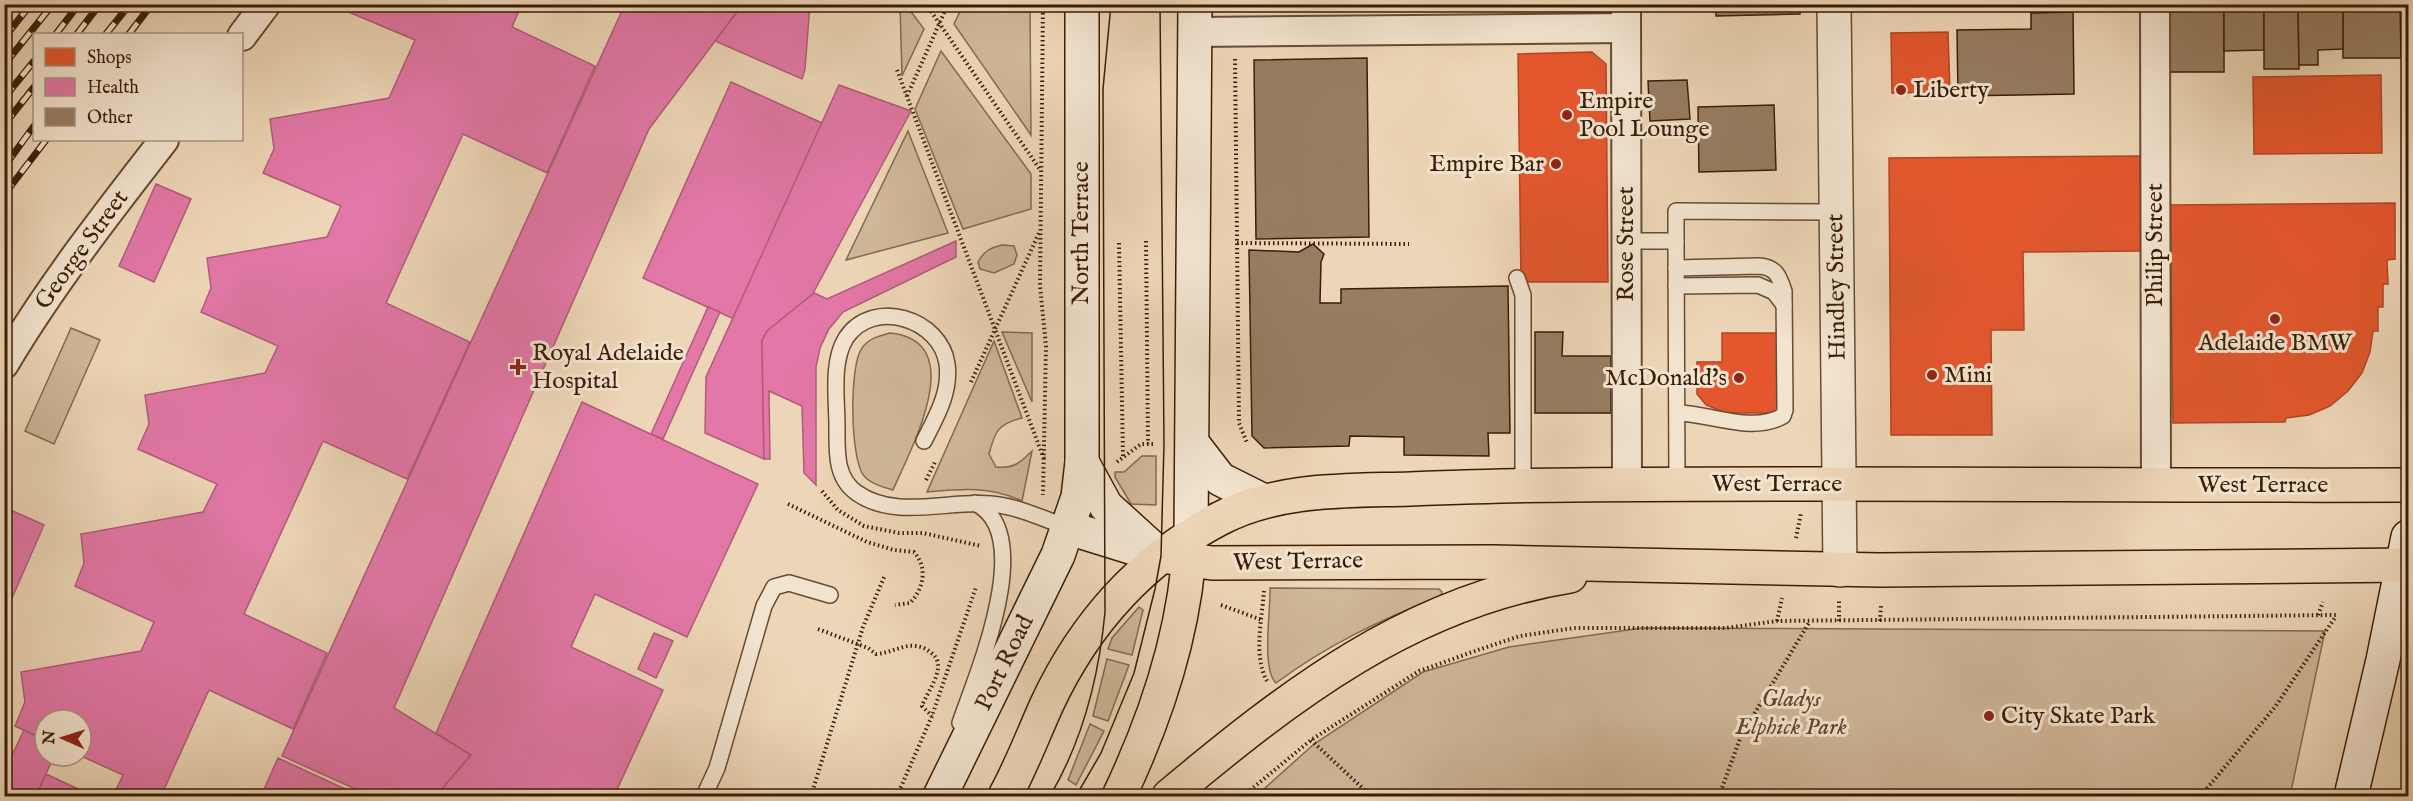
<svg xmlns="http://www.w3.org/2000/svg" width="2413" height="801" font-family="'IM FELL English',serif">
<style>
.green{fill:#cfb799;stroke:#846a50;stroke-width:1.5}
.shops{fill:#e4572e;stroke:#b14622;stroke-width:1.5}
.health{fill:#e377a8;stroke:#b05c78;stroke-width:1.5}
.building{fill:#977d63;stroke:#3a1d07;stroke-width:1.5}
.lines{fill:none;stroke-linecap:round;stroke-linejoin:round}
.service-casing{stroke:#674b33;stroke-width:18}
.minor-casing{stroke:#674b33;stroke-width:32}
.tertiary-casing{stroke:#674b33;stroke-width:36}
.secondary-casing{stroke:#3a1d07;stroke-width:36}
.primary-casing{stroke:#3a1d07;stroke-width:36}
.path{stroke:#3a1d07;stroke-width:4;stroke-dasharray:1.5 3;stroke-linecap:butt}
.service{stroke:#f3e4d0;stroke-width:15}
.minor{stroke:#f3e4d0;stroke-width:28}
.tertiary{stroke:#f3e4d0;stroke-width:33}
.secondary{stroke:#f3e4d0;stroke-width:33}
.primary{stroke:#edd6b7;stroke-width:33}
.tram{stroke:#3a1d07;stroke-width:1.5}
.rail-casing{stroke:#3a1d07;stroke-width:7}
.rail{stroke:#f3e4d0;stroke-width:4.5;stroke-dasharray:14;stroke-linecap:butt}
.poi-dot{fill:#8f2418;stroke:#f3e4d0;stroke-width:2}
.labels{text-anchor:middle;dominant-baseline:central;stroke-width:6;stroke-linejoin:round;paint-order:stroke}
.poi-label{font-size:24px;fill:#3a1d07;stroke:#f3e4d0;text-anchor:start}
.street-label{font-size:24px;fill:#3a1d07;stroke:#f3e4d0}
.park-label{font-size:24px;font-style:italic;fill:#5f442c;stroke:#f3e4d0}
</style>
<rect width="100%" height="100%" fill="#edd6b7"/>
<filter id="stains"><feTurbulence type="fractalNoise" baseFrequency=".00333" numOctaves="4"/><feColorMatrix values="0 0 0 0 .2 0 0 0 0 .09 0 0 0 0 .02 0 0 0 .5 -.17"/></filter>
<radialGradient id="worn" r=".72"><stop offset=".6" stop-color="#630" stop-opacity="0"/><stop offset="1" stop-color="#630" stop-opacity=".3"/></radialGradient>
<g class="green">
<path d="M 900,5 L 906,5 L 924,29 L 902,76 Z"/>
<path d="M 963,5 L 1030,5 L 1031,135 L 954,24 Z"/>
<path d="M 941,51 L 1031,174 L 1031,209 L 963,229 L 915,109 Z"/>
<path d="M 908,131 L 948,233 L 846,260 Z"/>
<path d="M 1002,245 L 1014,246 L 1017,255 L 1014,264 L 994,273 L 980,269 L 978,262 C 984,251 990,248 1002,245 Z"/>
<path d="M 71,328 L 100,340 L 54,444 L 25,431 Z"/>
<path d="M 1002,332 L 1032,333 L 1032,402 Z"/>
<path d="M 890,333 C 971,341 910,450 893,490 C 883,487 871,484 864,476 C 850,460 849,365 862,348 C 869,338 879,336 890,333 Z"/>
<path d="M 994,341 L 1022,418 C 998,424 995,431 989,454 L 996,467 C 1013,469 1020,463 1032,451 L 1022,501 C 990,486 961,489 927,492 Z"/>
<path d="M 1142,456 L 1156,456 L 1156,505 L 1131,504 L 1115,477 L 1115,472 L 1124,472 Z"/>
<path d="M 1270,588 L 1439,589 L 1442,592 L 1441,596 C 1382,619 1327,645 1276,683 C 1261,669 1271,610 1270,588 Z"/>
<path d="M 1139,607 L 1143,610 L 1132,655 L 1108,649 L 1112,638 Z"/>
<path d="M 1642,628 L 2325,631 L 2290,796 L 1256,796 L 1314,744 L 1423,672 L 1509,647 Z"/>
<path d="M 1107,659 L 1129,665 L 1108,721 L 1093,716 Z"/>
<path d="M 1090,724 L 1104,731 L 1076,785 L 1068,780 Z"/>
</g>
<g class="shops">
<path d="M 1948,32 L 1950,92 L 1892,93 L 1891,33 Z"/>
<path d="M 1592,52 L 1606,64 L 1608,282 L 1521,282 L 1518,54 Z"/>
<path d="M 2381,75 L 2382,153 L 2254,154 L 2253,77 Z"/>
<path d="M 2141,156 L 2142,251 L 2023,252 L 2024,330 L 1991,330 L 1992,435 L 1891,435 L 1889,158 Z"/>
<path d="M 2395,203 L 2395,259 L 2387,260 L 2388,284 L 2383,284 L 2383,307 L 2378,307 L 2378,331 L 2373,331 L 2370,352 L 2362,373 L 2348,391 L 2330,406 L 2309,415 L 2286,418 L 2285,422 L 2173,423 L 2170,205 Z"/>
<path d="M 1722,333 L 1781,333 L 1781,413 L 1726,413 L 1706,405 L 1697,394 L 1697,362 L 1722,362 Z"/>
</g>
<g class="health">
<path d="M 339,4 L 522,4 L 512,27 L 595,66 L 547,173 L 463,134 L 386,303 L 470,342 L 407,479 L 323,441 L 244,614 L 327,653 L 293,729 L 209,690 L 161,796 L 113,796 L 123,775 L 81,756 L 81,720 L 45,720 L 45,740 L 15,726 L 25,702 L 21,672 L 141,651 L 154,622 L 75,586 L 84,563 L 81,534 L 203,512 L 217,484 L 138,449 L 149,424 L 145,395 L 265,373 L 278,346 L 201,312 L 211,288 L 207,258 L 327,237 L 341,206 L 263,173 L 274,149 L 270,119 L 389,98 L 415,40 L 339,8 Z"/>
<path d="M 630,4 L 743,4 L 649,129 L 394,708 L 471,755 L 436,796 L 371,796 L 282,756 L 621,13 Z"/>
<path d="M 743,4 L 810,4 L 805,69 L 802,79 L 715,41 Z"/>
<path d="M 731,82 L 822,123 L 734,319 L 643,278 Z"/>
<path d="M 839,85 L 911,111 L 811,297 L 764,336 L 762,341 L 764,459 L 705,433 L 706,377 Z"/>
<path d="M 156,184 L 191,199 L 154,282 L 119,266 Z"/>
<path d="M 956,241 L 956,257 L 843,312 L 829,329 L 820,348 L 816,367 L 816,485 L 804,473 L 802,406 L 769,391 L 770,459 L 764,459 L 762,341 L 767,331 L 814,293 L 827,299 Z"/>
<path d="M 708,307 L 720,312 L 663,439 L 651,434 Z"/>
<path d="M 582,402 L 758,484 L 687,637 L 595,594 L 571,647 L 663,690 L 614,796 L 436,796 L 471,755 L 436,733 Z"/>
<path d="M 4,507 L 44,525 L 9,605 L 4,603 Z"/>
<path d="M 654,633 L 673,641 L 656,678 L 638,669 Z"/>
<path d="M 24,730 L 45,740 L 45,756 L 54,756 L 36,796 L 4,796 L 4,772 Z"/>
<path d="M 278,758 L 354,793 L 352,796 L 261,796 Z"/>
<path d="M 46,774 L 93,796 L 36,796 Z"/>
</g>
<g class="building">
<path d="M 1716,4 L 1800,4 L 1800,14 L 1716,16 Z"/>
<rect x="2170" y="4" width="54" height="68"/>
<path d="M 2224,4 L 2264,4 L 2264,50 L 2224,51 Z"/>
<path d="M 2264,4 L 2298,4 L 2299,69 L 2264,69 Z"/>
<path d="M 2343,4 L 2400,4 L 2401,58 L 2343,58 Z"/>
<path d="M 2343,4 L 2343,49 L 2318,50 L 2318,65 L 2299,65 L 2298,5 Z"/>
<path d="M 2073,12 L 2074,94 L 1958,96 L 1957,30 L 2031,29 L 2031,13 Z"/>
<path d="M 1367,58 L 1369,237 L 1256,239 L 1254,60 Z"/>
<path d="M 1687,80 L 1690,119 L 1650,121 L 1648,81 Z"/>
<path d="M 1774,105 L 1776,170 L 1699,172 L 1698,107 Z"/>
<path d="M 1313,244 L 1324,254 L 1321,262 L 1320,303 L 1341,303 L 1341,289 L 1508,286 L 1510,433 L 1488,433 L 1489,456 L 1404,455 L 1404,437 L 1350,436 L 1349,446 L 1264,448 L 1252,436 L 1249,250 L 1299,252 Z"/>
<path d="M 1535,332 L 1563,332 L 1562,356 L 1611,356 L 1611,413 L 1535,413 Z"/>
</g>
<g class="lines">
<defs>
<g id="service">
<path d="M 1626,241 L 1676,241 L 1677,484"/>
<path d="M 1676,241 L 1676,211 L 1836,212"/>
<path d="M 1676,268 L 1759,266 C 1776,267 1779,276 1784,291 L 1785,410 L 1783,416 C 1751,434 1710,413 1677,413"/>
<path d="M 1517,278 L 1523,295 L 1523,485"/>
<path d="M 1676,286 L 1758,285 L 1774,292 L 1784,305"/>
<path d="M 924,441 C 936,417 951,392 947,364 C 941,319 873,297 846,338 C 831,362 837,399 837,427 C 837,451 835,478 857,493 C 895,520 948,500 991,504 C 1017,506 1044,519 1069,528"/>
<path d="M 960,723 C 976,676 1038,533 975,503"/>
<path d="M 704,796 L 717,768 L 764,606 L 774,587 L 789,583 L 830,595"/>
</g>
<g id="minor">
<path d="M 1626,4 L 1627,484"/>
<path d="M 2155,4 L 2156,485"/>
<path d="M 1195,32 L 1626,28"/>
<path d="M 242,36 L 266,4"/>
<path d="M 4,364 C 51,285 108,212 164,140"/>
</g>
<path id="tertiary" d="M 1834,4 L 1840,570"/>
<g id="secondary">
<path d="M 1193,444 L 1220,479 L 1264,501"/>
<path d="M 1082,462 L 1106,506 L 1161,556"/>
<path d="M 1069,528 L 1153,554"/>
<path d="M 1191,535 L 1195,4"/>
<path d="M 940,796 L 1058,555 L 1078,497 L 1082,462 L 1082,4"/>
<path d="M 2351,796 L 2383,660 L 2408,537"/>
</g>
<g id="primary">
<path d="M 1161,556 L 1212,563 L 1493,562 L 1880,570 L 2408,565"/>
<path d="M 1005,796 C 1021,767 1033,735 1047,704 C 1084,625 1141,560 1219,519 C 1277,488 1346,491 1410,489 C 1464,487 1519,485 1573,485 C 1852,482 2130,486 2408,485"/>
<path d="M 1119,796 C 1157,716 1186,629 1190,540"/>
<path d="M 1169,796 C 1290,695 1409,602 1570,576"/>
</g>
</defs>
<use href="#service" class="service-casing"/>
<use href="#minor" class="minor-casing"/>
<use href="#tertiary" class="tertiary-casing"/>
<use href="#secondary" class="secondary-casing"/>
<use href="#primary" class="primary-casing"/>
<g class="path">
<path d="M 926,4 L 1041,171"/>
<path d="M 1043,4 L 1040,286 L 1046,346 L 1043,495"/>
<path d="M 1235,59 L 1239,423 L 1247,443"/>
<path d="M 897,70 L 1044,459"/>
<path d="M 907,96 L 948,4"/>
<path d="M 1146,241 L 1148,444"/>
<path d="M 1119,243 L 1123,456"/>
<path d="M 1237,243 L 1409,244"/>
<path d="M 971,382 L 1039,233"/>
<path d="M 1117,462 L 1141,444 L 1155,444"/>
<path d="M 926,480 L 936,460"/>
<path d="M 822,491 L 838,510 L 864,526 L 899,533 L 923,533 L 981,546"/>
<path d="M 788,504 L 867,542 L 894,550 L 914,552 C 928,568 924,588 910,603 L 895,605"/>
<path d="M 1796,538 L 1801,513"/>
<path d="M 1264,591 C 1262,619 1253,656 1267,681"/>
<path d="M 1221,605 L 1262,620"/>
<path d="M 2318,615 L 2323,602"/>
<path d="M 1777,621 L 1782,598"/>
<path d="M 1839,621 L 1839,601"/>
<path d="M 1880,621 L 1881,606"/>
<path d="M 818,629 L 868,648 L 876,654 C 888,653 897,648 908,646 C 916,645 924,647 930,652 C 950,665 927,691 922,706 L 932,716"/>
<path d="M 1311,740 L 1371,796"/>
<path d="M 811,796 L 863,627 L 885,575"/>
<path d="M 897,796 L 932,716 L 976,587"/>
<path d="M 1243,796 L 1311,740 L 1419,671 L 1478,650 L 1520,636 L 1574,628 L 1726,628 L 1777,621 L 2336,615"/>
<path d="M 1719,796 L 1741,736 L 1810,621"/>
<path d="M 2196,796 L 2204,792 L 2275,707 L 2336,616"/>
</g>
<use href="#service" class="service"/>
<use href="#minor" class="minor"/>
<use href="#tertiary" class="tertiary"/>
<use href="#secondary" class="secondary"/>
<use href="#primary" class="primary"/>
<g class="tram">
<path d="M 1050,796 C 1083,740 1099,676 1105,612 L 1103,89 L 1111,4"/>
<path d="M 1076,796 L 1101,753 L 1134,673 L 1155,589 L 1161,556 L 1164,444 L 1160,4"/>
</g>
<defs>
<g id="rail">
<path d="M 4,5 L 5,4"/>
<path d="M 56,34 L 79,4"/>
<path d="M 77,34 L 100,4"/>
<path d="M 106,34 L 130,4"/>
<path d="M 129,34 L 152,4"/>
<path d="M 4,38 L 31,4"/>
<path d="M 4,65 L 53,4"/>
<path d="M 4,98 L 34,61"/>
<path d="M 4,125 L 34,87"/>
<path d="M 4,167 L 34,126"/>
<path d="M 4,195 L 46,140"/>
</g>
</defs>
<use href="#rail" class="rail-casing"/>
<use href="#rail" class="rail"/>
</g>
<g class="poi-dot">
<circle cx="1901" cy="90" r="6"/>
<circle cx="1567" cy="115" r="6"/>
<circle cx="1556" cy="164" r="6"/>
<circle cx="2275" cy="319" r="6"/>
<path d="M515 358h6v6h6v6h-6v6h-6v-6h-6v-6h6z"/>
<circle cx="1932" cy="375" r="6"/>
<circle cx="1739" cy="378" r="6"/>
<circle cx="1989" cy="716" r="6"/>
</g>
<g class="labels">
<g class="poi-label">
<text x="1913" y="90">Liberty</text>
<text x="1579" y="101">Empire<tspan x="1579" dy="28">Pool Lounge</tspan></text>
<text x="1544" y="164" text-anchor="end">Empire Bar</text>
<text x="2275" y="343" text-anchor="middle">Adelaide BMW</text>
<text x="532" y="353">Royal Adelaide<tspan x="532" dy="28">Hospital</tspan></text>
<text x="1944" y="375">Mini</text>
<text x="1727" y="378" text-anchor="end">McDonald's</text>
<text x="2001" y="716">City Skate Park</text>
</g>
<g class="street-label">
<text transform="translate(1081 233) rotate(-90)">North Terrace</text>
<text transform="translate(1626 244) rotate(-90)">Rose Street</text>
<text transform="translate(2155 245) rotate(-90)">Philip Street</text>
<text transform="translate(82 250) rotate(-54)">George Street</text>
<text transform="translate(1837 287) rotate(-91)">Hindley Street</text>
<text x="1777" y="484">West Terrace</text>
<text x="2263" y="485">West Terrace</text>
<text transform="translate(1298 562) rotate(-1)">West Terrace</text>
<text transform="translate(1005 663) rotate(-64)">Port Road</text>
</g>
<g class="park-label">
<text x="1791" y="699">Gladys<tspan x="1791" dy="28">Elphick Park</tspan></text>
</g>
</g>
<rect width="2413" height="801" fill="none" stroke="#edd6b7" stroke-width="24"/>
<rect x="6" y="6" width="2401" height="789" fill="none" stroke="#3a1d07" stroke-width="3"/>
<rect x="12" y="12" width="2389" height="777" fill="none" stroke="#3a1d07" stroke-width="1.5"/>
<rect x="33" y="33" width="210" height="108" fill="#f3e4d0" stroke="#a99480" stroke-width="1.5"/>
<rect x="45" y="48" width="30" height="18" fill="#e4572e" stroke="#a99480" stroke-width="1.5"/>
<text x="87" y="63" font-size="18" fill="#3a1d07">Shops</text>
<rect x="45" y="78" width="30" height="18" fill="#e377a8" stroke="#a99480" stroke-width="1.5"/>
<text x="87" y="93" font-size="18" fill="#3a1d07">Health</text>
<rect x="45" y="108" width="30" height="18" fill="#977d63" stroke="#a99480" stroke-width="1.5"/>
<text x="87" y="123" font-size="18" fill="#3a1d07">Other</text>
<g transform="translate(63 738) rotate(273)"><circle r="28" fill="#f3e4d0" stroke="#a99480" stroke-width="1.5"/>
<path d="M0-4.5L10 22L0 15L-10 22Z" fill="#8f2418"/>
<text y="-9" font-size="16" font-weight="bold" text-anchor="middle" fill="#3a1d07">N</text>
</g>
<rect width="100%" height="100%" filter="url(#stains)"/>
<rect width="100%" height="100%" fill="url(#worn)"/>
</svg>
